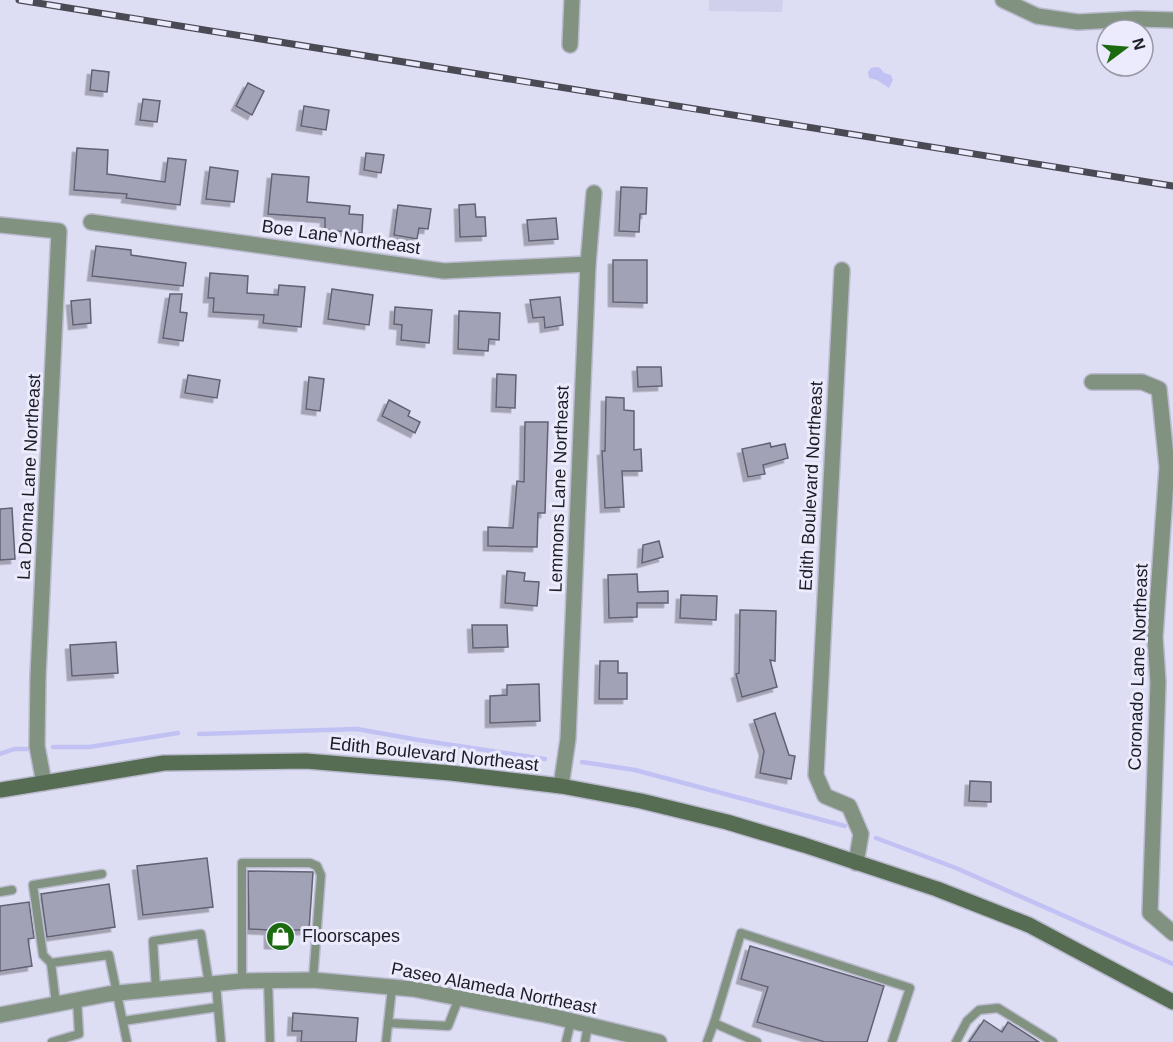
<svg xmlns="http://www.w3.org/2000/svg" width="1173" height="1042" font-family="Helvetica,sans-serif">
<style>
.built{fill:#d0d0ed}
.water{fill:#c2c1f4}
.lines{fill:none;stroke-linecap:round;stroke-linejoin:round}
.stream{stroke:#c2c1f4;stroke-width:4.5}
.building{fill:#a2a2b7;stroke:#626275;stroke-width:1.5;filter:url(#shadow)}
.lane-casing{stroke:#babace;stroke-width:11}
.street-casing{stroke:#babace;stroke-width:18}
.secondary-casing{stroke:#babace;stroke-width:18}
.lane{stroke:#829280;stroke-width:8}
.street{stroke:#829280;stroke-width:15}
.secondary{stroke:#566d53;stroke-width:15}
.rail-casing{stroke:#4a4a55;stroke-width:7}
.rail{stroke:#ebebfd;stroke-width:4.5;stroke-dasharray:14;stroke-linecap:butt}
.labels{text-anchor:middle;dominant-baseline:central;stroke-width:6;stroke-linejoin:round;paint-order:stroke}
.street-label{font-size:18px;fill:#1c1c24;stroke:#ebebfd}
.poi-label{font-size:18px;fill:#1c1c24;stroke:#ebebfd;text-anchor:start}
</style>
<defs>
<filter id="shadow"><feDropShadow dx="-4.5" dy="4.5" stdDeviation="0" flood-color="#0004"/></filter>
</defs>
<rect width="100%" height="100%" fill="#ddddf3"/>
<path class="built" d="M 709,0 L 783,0 L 782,12 L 709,11 Z"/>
<path class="water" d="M 876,67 L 880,68 L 884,73 L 891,75 L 893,80 L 889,88 L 877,80 L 869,78 L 868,72 L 871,68 Z"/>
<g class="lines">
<g class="stream">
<path d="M 199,734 L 357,729 L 419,740 L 545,759"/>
<path d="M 53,747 L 89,747 L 178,733"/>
<path d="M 0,754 L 14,749 L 27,749"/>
<path d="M 582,762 L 635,770 L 845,826"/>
<path d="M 876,838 L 956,868 L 1173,964"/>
</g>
</g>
<g class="building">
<path d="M 92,70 L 109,72 L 107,92 L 90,90 Z"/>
<path d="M 248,83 L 264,91 L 252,115 L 236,106 Z"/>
<path d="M 143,99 L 160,101 L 157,122 L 140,120 Z"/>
<path d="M 304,106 L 329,110 L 326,130 L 301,126 Z"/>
<path d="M 77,148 L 108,150 L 107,174 L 165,182 L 168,158 L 186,160 L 180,205 L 126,198 L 127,194 L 74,190 Z"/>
<path d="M 366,153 L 384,155 L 381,173 L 364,170 Z"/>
<path d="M 210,167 L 238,171 L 234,202 L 206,199 Z"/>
<path d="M 272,174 L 309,177 L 307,202 L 350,206 L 349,214 L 363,215 L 362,233 L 325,230 L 325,218 L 268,214 Z"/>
<path d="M 621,187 L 647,188 L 646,214 L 640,214 L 639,232 L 619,231 Z"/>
<path d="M 475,204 L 476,217 L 485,217 L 486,236 L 460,237 L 459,205 Z"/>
<path d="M 398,205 L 431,209 L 428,229 L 419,228 L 417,239 L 394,235 Z"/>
<path d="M 556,218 L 558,239 L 529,241 L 527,220 Z"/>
<path d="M 96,246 L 131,250 L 131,255 L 186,263 L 183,286 L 92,276 Z"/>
<path d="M 613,260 L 647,260 L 647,303 L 613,302 Z"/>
<path d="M 210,273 L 248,276 L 247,293 L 278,295 L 279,285 L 305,287 L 301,327 L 263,323 L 264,315 L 213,312 L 214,298 L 208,298 Z"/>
<path d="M 332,289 L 373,295 L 369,325 L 328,319 Z"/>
<path d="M 170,294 L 182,294 L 180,312 L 187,313 L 183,341 L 163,338 Z"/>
<path d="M 560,297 L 563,325 L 545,328 L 544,317 L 533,318 L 530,300 Z"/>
<path d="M 90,299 L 91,323 L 73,325 L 71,301 Z"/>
<path d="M 395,307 L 432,310 L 429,343 L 401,340 L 402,325 L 394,324 Z"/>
<path d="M 459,311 L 500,313 L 499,340 L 489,339 L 488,351 L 458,349 Z"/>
<path d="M 637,367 L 661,367 L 662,386 L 638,387 Z"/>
<path d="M 497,374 L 516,375 L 515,408 L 496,407 Z"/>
<path d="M 188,375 L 220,380 L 217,398 L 185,393 Z"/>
<path d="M 309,377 L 324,379 L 320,411 L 306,409 Z"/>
<path d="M 606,397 L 624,398 L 624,410 L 634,411 L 634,450 L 641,449 L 642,471 L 622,471 L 624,507 L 605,508 L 602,451 L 605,451 Z"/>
<path d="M 389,400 L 410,411 L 408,416 L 420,422 L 415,433 L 382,416 Z"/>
<path d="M 525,422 L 548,422 L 545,513 L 538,513 L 537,547 L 488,546 L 488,527 L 513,528 L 517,481 L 524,482 Z"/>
<path d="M 770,443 L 771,447 L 785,444 L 788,458 L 763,465 L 765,474 L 748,477 L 742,449 Z"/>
<path d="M 12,508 L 15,559 L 0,560 L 0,509 Z"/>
<path d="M 659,541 L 663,557 L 642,563 L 643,545 Z"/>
<path d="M 507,571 L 525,573 L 524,581 L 539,582 L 537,606 L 505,603 Z"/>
<path d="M 637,574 L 638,592 L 668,591 L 668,603 L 637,603 L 637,617 L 609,618 L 608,575 Z"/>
<path d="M 681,595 L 717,596 L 716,620 L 680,618 Z"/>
<path d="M 740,610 L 776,611 L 775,661 L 770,660 L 777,687 L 742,697 L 736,674 L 739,673 Z"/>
<path d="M 472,625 L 507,625 L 508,647 L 473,648 Z"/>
<path d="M 116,642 L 118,673 L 72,676 L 70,645 Z"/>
<path d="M 600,661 L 618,661 L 618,673 L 627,673 L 627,699 L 599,699 Z"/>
<path d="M 539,684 L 540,721 L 490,723 L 490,696 L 507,695 L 507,685 Z"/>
<path d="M 775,713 L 789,755 L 795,756 L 791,779 L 760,773 L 764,751 L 754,720 Z"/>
<path d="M 970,781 L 991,782 L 991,802 L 969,801 Z"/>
<path d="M 207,858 L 213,907 L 143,915 L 137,866 Z"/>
<path d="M 248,871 L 313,872 L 309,930 L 290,930 L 289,945 L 269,944 L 269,930 L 249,929 Z"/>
<path d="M 109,884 L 115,927 L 47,937 L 41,894 Z"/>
<path d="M 29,902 L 34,938 L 28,939 L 32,966 L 0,971 L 0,906 Z"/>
<path d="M 750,946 L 884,986 L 867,1042 L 825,1042 L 757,1022 L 768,987 L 741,979 Z"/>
<path d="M 293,1013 L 358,1018 L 356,1042 L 301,1042 L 302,1031 L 292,1031 Z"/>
<path d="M 984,1020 L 1002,1032 L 1008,1022 L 1039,1042 L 969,1042 Z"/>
</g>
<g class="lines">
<defs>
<g id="lane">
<path d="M 0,892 L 12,890"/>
<path d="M 51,963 L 109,955 L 127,1042"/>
<path d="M 268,980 L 270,1042"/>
<path d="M 242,981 L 242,863 L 310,863 L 317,866 L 321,875 L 313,980"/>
<path d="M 216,984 L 221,1042"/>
<path d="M 156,989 L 153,941 L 201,934 L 209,984"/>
<path d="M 56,1004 L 51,963 L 43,955 L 33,885 L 102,874"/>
<path d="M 123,1021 L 218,1007"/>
<path d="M 388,1023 L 448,1026 L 459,998"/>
<path d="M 714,1023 L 757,1042"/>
<path d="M 52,1042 L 79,1034 L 77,999"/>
<path d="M 386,1042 L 392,988"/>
<path d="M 566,1042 L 571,1021"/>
<path d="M 585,1042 L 588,1025"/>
<path d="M 707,1042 L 714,1023 L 741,933 L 910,988 L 892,1042"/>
<path d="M 956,1042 L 967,1021 L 979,1010 L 998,1008 L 1053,1042"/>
</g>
<g id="street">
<path d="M 1003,0 L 1037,16 L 1078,22 L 1136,19 L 1173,20"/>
<path d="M 570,45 L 572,0"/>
<path d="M 91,222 L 444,271 L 588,264"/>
<path d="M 0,225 L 59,231 L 38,676 L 37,746 L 44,783"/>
<path d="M 842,270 L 816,775 L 825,796 L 849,806 L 861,834 L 856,863"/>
<path d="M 1092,382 L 1142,382 L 1159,389 L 1167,467 L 1155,637 L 1158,682 L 1150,913 L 1173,933"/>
<path d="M 561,786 L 568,739 L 588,264 L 594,193"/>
<path d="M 0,1015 L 108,994 L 242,981 L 313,980 L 413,989 L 551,1016 L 659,1042"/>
</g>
<path id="secondary" d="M 0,790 L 164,763 L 306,761 L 451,773 L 561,786 L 641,801 L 727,822 L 804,845 L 937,889 L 1029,925 L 1173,1002"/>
</defs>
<use href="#lane" class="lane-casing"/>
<use href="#street" class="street-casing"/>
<use href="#secondary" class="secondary-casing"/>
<use href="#lane" class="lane"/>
<use href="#street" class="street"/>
<use href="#secondary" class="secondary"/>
<defs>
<path id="rail" d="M 19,0 L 1173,186"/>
</defs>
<use href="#rail" class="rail-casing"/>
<use href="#rail" class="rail"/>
</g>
<defs>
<symbol id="shop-disc" viewBox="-11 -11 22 22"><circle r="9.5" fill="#1b6b0e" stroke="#ebebfd"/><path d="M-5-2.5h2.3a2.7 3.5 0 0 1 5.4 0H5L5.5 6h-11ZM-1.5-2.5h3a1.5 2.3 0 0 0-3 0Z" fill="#fff"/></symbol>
</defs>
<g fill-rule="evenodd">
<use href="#shop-disc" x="264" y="920" width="33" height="33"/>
</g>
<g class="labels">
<g class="street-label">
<text transform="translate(341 237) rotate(8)">Boe Lane Northeast</text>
<text transform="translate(29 477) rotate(-87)">La Donna Lane Northeast</text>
<text transform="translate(811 486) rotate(-87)">Edith Boulevard Northeast</text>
<text transform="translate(559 489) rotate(-88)">Lemmons Lane Northeast</text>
<text transform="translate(1138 667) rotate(-88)">Coronado Lane Northeast</text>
<text transform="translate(434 754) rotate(6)">Edith Boulevard Northeast</text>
<text transform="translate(494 988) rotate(11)">Paseo Alameda Northeast</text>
</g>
<g class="poi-label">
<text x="302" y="936">Floorscapes</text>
</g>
</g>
<g transform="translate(1125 48) rotate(74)"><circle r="28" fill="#ebebfd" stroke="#9898a6" stroke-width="1.5"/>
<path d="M0-4.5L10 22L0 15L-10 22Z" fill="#1b6b0e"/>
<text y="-9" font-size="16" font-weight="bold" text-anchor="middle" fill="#1c1c24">N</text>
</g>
</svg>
